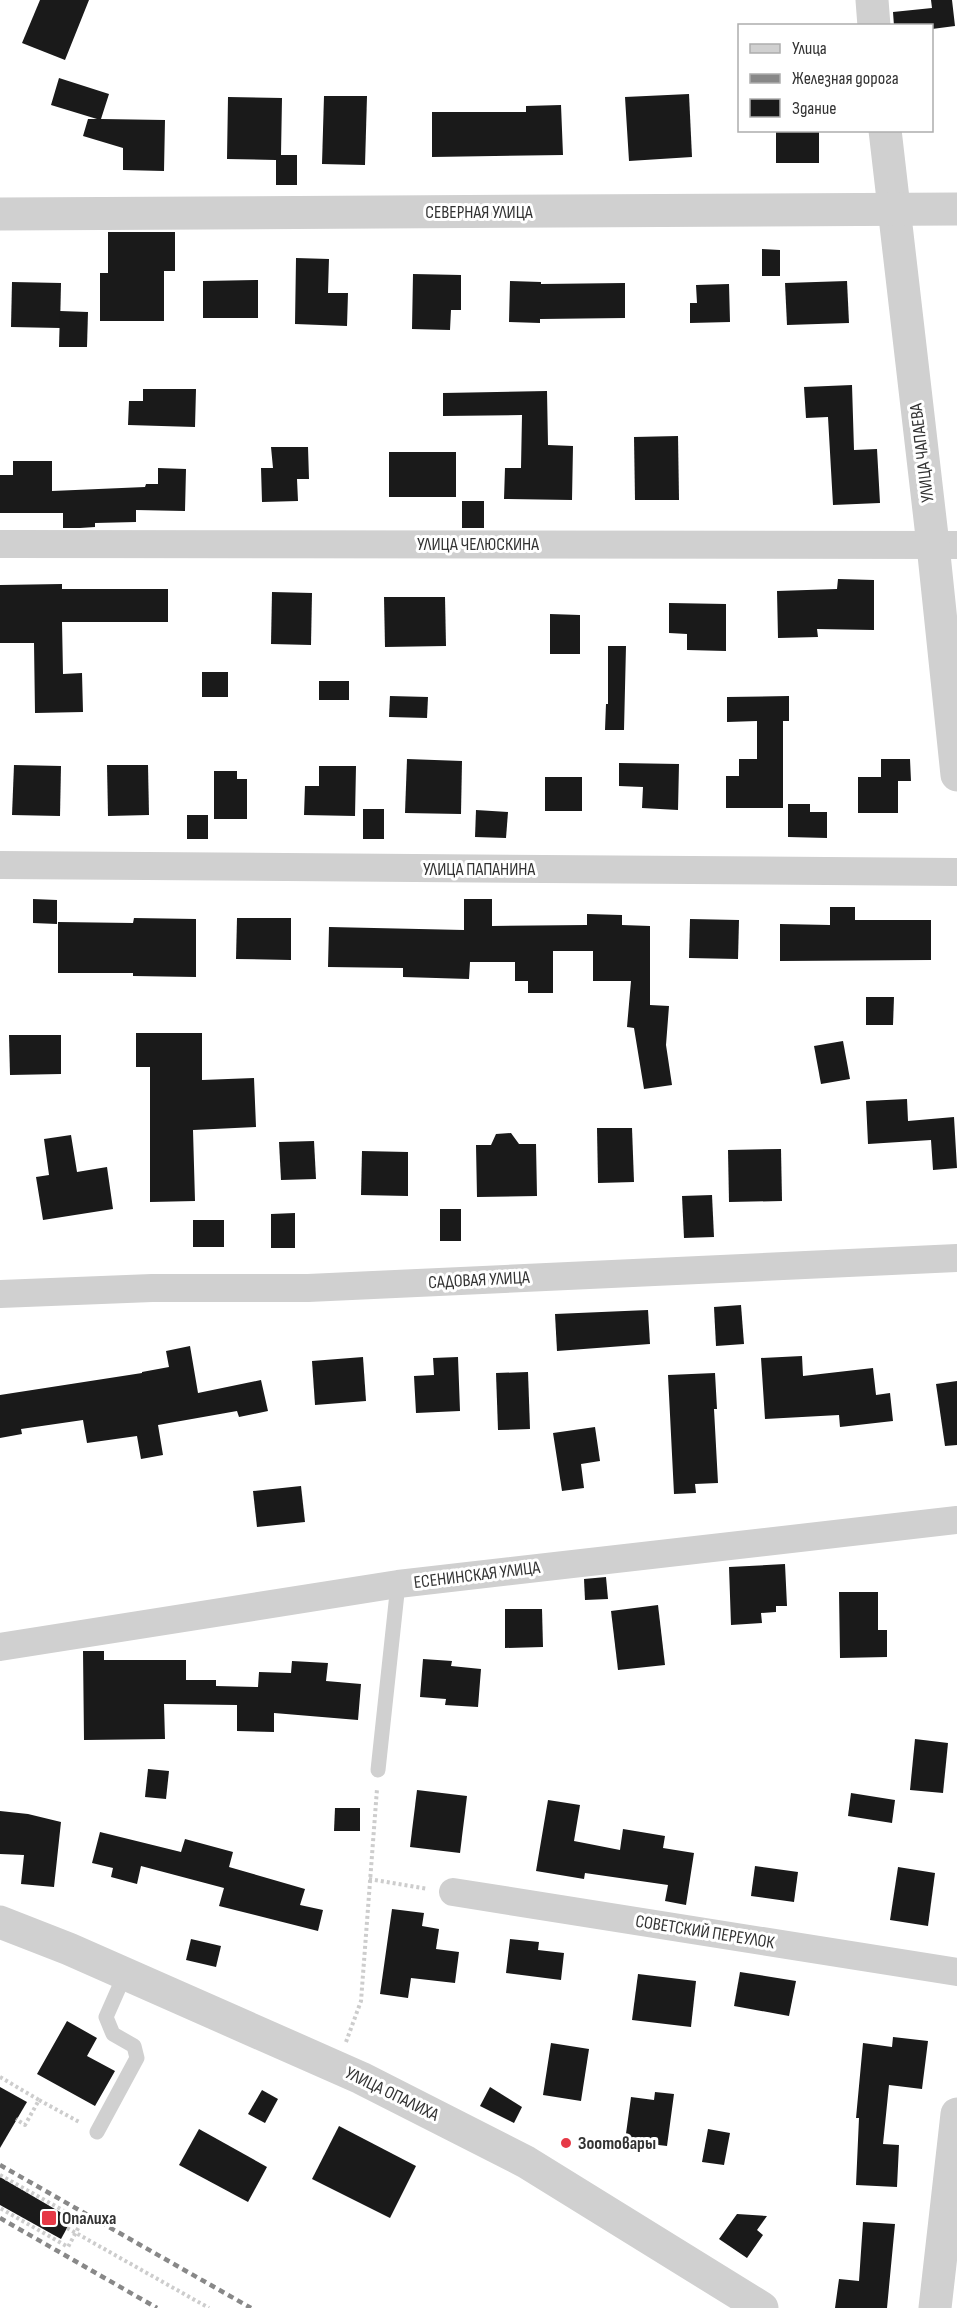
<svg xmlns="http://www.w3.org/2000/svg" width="957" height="2308" font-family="'Sofia Sans Condensed',sans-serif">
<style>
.building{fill:#1a1a1a}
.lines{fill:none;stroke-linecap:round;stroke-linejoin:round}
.path{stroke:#cdcdcd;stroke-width:4;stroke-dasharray:3 3;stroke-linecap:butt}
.service{stroke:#d0d0d0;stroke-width:15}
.minor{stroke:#d0d0d0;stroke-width:28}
.tertiary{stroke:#d0d0d0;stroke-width:33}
.rail{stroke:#888;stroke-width:4.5;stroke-dasharray:6 4.5;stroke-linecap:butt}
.poi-dot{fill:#e63946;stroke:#fff;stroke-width:2}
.labels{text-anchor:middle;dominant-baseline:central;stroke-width:6;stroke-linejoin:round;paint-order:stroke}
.street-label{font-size:18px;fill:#333;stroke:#fff}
.poi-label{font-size:18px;font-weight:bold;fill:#333;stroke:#fff;text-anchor:start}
</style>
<rect width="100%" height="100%" fill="#fff"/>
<g class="building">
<path d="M 40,0 L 89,0 L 65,60 L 22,43 Z"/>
<path d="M 931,0 L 952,0 L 955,26 L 932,29 L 932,26 L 894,26 L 893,12 L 932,8 Z"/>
<path d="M 59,78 L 109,94 L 101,119 L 165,120 L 164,171 L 123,170 L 123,148 L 83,136 L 88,119 L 97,119 L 51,105 Z"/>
<path d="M 689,94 L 692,157 L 629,161 L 625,97 Z"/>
<path d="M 324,96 L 367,96 L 365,165 L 322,164 Z"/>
<path d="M 228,97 L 282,98 L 281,155 L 297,155 L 297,185 L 276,185 L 276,160 L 227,159 Z"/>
<path d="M 561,105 L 563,155 L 432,157 L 432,112 L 526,112 L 526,106 Z"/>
<rect x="776" y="130" width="43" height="33"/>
<path d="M 108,232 L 175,232 L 175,271 L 164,271 L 164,321 L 100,321 L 100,273 L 108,273 Z"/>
<path d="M 762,249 L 780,250 L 780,276 L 762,276 Z"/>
<path d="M 296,258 L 329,259 L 328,293 L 348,293 L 347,326 L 295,324 Z"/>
<path d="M 413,274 L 461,275 L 461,310 L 451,310 L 450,330 L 412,329 Z"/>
<path d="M 258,280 L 258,318 L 203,318 L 203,281 Z"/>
<path d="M 510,281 L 541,282 L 541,284 L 625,283 L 625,318 L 540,319 L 540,323 L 509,322 Z"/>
<path d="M 847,281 L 849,323 L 787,325 L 785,283 Z"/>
<path d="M 12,282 L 61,283 L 60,328 L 11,327 Z"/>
<path d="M 729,284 L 730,322 L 690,323 L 690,303 L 697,303 L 696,285 Z"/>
<path d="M 60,311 L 88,312 L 87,347 L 59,347 Z"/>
<path d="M 852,385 L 854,450 L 877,449 L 880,503 L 833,505 L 828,417 L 806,418 L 804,387 Z"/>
<path d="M 143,389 L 196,389 L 195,427 L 128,425 L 129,401 L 143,401 Z"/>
<path d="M 547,391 L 548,445 L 573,446 L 572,500 L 504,499 L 505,468 L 521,468 L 522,415 L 443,416 L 443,393 Z"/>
<path d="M 678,436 L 679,500 L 635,500 L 634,437 Z"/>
<path d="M 271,447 L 308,447 L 309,479 L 297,479 L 298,501 L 262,502 L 261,468 L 273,468 Z"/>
<rect x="389" y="452" width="67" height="45"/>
<path d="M 13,461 L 52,461 L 52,491 L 145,487 L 146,484 L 158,484 L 158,468 L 186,469 L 185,511 L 136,510 L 136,522 L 95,523 L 95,527 L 80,528 L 63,528 L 63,513 L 0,513 L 0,475 L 13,475 Z"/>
<rect x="462" y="501" width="22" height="27"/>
<path d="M 838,579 L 874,580 L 874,630 L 817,629 L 818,637 L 778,638 L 777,591 L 837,589 Z"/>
<path d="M 62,584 L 62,589 L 168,589 L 168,622 L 62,622 L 63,674 L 82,673 L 83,712 L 35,713 L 34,643 L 0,643 L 0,585 Z"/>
<path d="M 272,592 L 312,593 L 311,645 L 271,644 Z"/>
<path d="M 384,597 L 445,597 L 446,646 L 385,647 Z"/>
<path d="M 669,603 L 726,604 L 726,651 L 687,650 L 687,634 L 669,633 Z"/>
<path d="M 550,614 L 580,615 L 580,654 L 550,654 Z"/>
<path d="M 608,646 L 626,646 L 624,730 L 605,730 L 606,704 L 608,704 Z"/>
<rect x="202" y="672" width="26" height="25"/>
<rect x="319" y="681" width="30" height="19"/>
<path d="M 390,696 L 428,697 L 427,718 L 389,717 Z"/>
<path d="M 789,696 L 789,721 L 783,721 L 783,808 L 726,808 L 726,776 L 739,776 L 739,759 L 757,759 L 757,721 L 727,722 L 727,697 Z"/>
<path d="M 407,759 L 462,761 L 461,814 L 405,813 Z"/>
<path d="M 881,759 L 910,759 L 911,781 L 898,781 L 898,813 L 858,813 L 858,777 L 881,777 Z"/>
<path d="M 619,763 L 679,764 L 678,810 L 642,808 L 643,787 L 619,786 Z"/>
<path d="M 14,765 L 61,766 L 60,816 L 12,815 Z"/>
<path d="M 107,765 L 148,765 L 149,815 L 108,816 Z"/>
<path d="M 319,766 L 356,766 L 355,816 L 304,815 L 305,786 L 319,786 Z"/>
<path d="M 214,771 L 237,771 L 237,779 L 247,779 L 247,819 L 214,819 Z"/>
<rect x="545" y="777" width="37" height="34"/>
<path d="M 788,804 L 810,804 L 810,812 L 827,812 L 827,838 L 788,837 Z"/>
<rect x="363" y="809" width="21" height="30"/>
<path d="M 476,810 L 508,812 L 506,838 L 475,837 Z"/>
<rect x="187" y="815" width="21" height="24"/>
<path d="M 33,899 L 57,900 L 57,924 L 33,923 Z"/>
<path d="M 464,899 L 492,899 L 492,926 L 587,925 L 587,914 L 622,915 L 622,925 L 650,926 L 650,1005 L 669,1006 L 666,1045 L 672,1085 L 644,1089 L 634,1028 L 627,1027 L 631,981 L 593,981 L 593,951 L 553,951 L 553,993 L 528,993 L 528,981 L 515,981 L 515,962 L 470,962 L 469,979 L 403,977 L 403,968 L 328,967 L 329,927 L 464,930 Z"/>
<path d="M 830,907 L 855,907 L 855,920 L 931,920 L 931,960 L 780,961 L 780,924 L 830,925 Z"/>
<path d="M 134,918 L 196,919 L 196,977 L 133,976 L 133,973 L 58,973 L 58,922 L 133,923 Z"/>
<path d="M 237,918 L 291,918 L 291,960 L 236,959 Z"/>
<path d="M 690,919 L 739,920 L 738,959 L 689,958 Z"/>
<path d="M 866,997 L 894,997 L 893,1025 L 866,1025 Z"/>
<path d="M 136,1033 L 202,1033 L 202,1080 L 254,1078 L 256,1127 L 193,1130 L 195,1201 L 150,1202 L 150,1067 L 136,1067 Z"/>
<path d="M 9,1035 L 61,1035 L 61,1074 L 10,1075 Z"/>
<path d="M 843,1041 L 850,1079 L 821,1084 L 814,1046 Z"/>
<path d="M 907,1099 L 908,1121 L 954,1117 L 957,1168 L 933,1170 L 931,1140 L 868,1144 L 866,1101 Z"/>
<path d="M 597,1128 L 632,1128 L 634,1182 L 598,1183 Z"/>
<path d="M 511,1133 L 519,1144 L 536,1144 L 537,1196 L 477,1197 L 476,1145 L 491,1145 L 496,1134 Z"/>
<path d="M 71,1135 L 77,1172 L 107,1167 L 113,1209 L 43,1220 L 36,1177 L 49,1175 L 44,1139 Z"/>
<path d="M 314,1141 L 316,1179 L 281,1180 L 279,1142 Z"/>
<path d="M 781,1149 L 782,1201 L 729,1202 L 728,1150 Z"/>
<path d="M 362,1151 L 408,1152 L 408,1196 L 361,1195 Z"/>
<path d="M 712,1195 L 714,1237 L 684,1238 L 682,1196 Z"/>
<rect x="440" y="1209" width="21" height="32"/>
<path d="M 295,1213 L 295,1248 L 271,1248 L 271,1214 Z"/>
<rect x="193" y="1220" width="31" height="27"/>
<path d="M 741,1305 L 744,1344 L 716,1346 L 714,1307 Z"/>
<path d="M 648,1310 L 650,1344 L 557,1351 L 555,1314 Z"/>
<path d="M 190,1346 L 198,1393 L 261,1380 L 268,1411 L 239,1417 L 237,1411 L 158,1425 L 163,1455 L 141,1459 L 137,1436 L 87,1443 L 83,1420 L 21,1429 L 22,1434 L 0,1438 L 0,1395 L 142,1373 L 142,1372 L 169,1367 L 166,1351 Z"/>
<path d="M 802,1356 L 803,1376 L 873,1368 L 876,1395 L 890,1393 L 893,1421 L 840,1427 L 839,1415 L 765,1419 L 761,1358 Z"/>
<path d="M 363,1357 L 366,1401 L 315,1405 L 312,1361 Z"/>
<path d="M 458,1357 L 460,1411 L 416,1413 L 414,1376 L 434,1375 L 433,1358 Z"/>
<path d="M 528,1372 L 530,1429 L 498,1430 L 496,1373 Z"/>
<path d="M 715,1373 L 717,1409 L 714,1409 L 718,1483 L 695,1484 L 696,1493 L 674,1494 L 668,1375 Z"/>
<path d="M 957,1381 L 957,1445 L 945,1446 L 936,1384 Z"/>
<path d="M 595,1427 L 600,1461 L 581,1464 L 584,1488 L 562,1491 L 553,1433 Z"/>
<path d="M 301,1486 L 305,1522 L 257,1527 L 253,1491 Z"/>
<path d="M 785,1564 L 787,1606 L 776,1606 L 776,1612 L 761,1613 L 762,1623 L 731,1625 L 729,1567 Z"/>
<path d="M 606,1577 L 608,1599 L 585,1600 L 584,1579 Z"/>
<path d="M 839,1592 L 878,1592 L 878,1630 L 887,1630 L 887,1657 L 840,1658 Z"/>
<path d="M 658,1605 L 665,1665 L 618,1670 L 611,1611 Z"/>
<path d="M 505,1609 L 542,1609 L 543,1647 L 505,1648 Z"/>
<path d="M 83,1651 L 104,1651 L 104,1660 L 186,1660 L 186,1680 L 216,1680 L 216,1686 L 258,1687 L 259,1672 L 291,1673 L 292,1661 L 328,1663 L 326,1681 L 361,1684 L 358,1720 L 274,1713 L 274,1732 L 237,1731 L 237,1705 L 164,1704 L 165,1739 L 84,1740 Z"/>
<path d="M 423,1659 L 452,1661 L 451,1666 L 481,1669 L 478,1707 L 445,1705 L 446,1699 L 420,1697 Z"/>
<path d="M 915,1739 L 948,1743 L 943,1793 L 910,1790 Z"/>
<path d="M 148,1769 L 169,1771 L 166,1799 L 145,1797 Z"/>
<path d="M 417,1790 L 467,1796 L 460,1853 L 410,1847 Z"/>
<path d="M 851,1793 L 895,1800 L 892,1823 L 848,1816 Z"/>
<path d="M 548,1800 L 580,1805 L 574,1841 L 620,1850 L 623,1829 L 665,1836 L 663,1848 L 694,1853 L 686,1905 L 665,1901 L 668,1885 L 585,1873 L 584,1879 L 536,1871 Z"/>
<path d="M 335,1808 L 360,1808 L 360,1831 L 334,1831 Z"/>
<path d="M 0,1811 L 28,1814 L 61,1822 L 54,1887 L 21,1884 L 24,1855 L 0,1854 Z"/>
<path d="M 100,1832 L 181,1852 L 185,1839 L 233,1852 L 229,1867 L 305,1889 L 300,1905 L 323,1910 L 318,1931 L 219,1906 L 224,1888 L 141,1866 L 137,1884 L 111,1877 L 113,1868 L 92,1863 Z"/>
<path d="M 755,1866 L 798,1872 L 794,1902 L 751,1896 Z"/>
<path d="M 898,1867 L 935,1873 L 928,1926 L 890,1920 Z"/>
<path d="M 392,1909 L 424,1913 L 422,1926 L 439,1929 L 436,1949 L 459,1952 L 455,1983 L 411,1978 L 408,1998 L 380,1994 Z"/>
<path d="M 191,1939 L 221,1946 L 216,1967 L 186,1960 Z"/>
<path d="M 510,1939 L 539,1942 L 538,1950 L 564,1953 L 561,1980 L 506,1973 Z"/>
<path d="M 740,1972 L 796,1981 L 789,2016 L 734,2006 Z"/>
<path d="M 638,1974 L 696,1981 L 691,2027 L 632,2020 Z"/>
<path d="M 67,2021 L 97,2038 L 87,2056 L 115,2071 L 95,2106 L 37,2074 Z"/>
<path d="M 893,2037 L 928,2041 L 922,2089 L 889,2085 L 883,2144 L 899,2145 L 897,2187 L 856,2185 L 859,2118 L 856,2118 L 863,2043 L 892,2047 Z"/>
<path d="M 551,2043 L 589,2049 L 581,2101 L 543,2095 Z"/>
<path d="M 0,2087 L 27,2102 L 0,2148 Z"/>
<path d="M 490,2087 L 522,2107 L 514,2123 L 480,2106 Z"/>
<path d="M 262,2090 L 278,2099 L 265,2123 L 248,2114 Z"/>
<path d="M 655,2092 L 674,2094 L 667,2146 L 625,2141 L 631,2097 L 654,2100 Z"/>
<path d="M 339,2126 L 416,2166 L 390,2218 L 312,2179 Z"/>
<path d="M 199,2129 L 267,2167 L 248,2202 L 179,2165 Z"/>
<path d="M 708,2129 L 730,2133 L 724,2165 L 702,2162 Z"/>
<path d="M 0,2177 L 72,2219 L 61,2239 L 0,2205 Z"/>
<path d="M 737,2214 L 767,2216 L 757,2230 L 763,2235 L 747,2258 L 719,2239 Z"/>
<path d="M 863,2222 L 895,2224 L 887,2308 L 835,2308 L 839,2279 L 859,2281 Z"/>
</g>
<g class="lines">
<g class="path">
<path d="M 369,1879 L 428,1889"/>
<path d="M 346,2042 L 361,2001 L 377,1789"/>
<path d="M 0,2077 L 39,2100 L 25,2125 L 16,2119"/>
<path d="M 39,2100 L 81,2123"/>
<path d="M 0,2175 L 82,2221 L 68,2247 L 0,2208"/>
<path d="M 67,2228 L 209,2308"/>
</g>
<g class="service">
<path d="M 378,1770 L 398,1584"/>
<path d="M 97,2132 L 137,2058 L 134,2046 L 113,2034 L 106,2017 L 125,1974"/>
</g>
<g class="minor">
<path d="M 0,544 L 957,545"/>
<path d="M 0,865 L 957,872"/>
<path d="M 0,1294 L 152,1288 L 308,1288 L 957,1258"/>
<path d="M 0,1647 L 398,1584 L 957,1520"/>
<path d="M 453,1892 L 957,1972"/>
</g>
<g class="tertiary">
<path d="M 872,0 L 874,26"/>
<path d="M 885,130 L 933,545 L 957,775"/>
<path d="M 0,214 L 957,209"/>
<path d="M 0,1922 L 69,1949 L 361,2078 L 526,2162 L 762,2308"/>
<path d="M 935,2308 L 957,2114"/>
</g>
<g class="rail">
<path d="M 0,2165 L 251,2308"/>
<path d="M 0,2218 L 157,2308"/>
</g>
</g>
<g class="poi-dot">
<circle cx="566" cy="2143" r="6"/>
<rect x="41" y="2210" width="16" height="16" rx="3"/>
</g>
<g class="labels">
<g class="street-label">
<text x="479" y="212">СЕВЕРНАЯ УЛИЦА</text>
<text transform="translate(922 453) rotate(-97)">УЛИЦА ЧАПАЕВА</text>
<text x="478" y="544">УЛИЦА ЧЕЛЮСКИНА</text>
<text x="479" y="869">УЛИЦА ПАПАНИНА</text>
<text transform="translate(479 1280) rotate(-3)">САДОВАЯ УЛИЦА</text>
<text transform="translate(477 1575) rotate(-7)">ЕСЕНИНСКАЯ УЛИЦА</text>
<text transform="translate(705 1932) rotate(9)">СОВЕТСКИЙ ПЕРЕУЛОК</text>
<text transform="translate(392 2094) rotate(26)">УЛИЦА ОПАЛИХА</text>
</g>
<g class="poi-label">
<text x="578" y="2143">Зоотовары</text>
<text x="62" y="2218">Опалиха</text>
</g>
</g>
<rect x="738" y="24" width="195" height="108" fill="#ffffff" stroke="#adadad" stroke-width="1.5"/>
<rect x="750" y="44" width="30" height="9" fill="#d0d0d0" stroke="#adadad" stroke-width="1.5"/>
<text x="792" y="54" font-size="18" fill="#333333">Улица</text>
<rect x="750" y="74" width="30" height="9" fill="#888888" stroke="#adadad" stroke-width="1.5"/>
<text x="792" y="84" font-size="18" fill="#333333">Железная дорога</text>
<rect x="750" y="99" width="30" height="18" fill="#1a1a1a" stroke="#adadad" stroke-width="1.5"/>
<text x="792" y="114" font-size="18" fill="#333333">Здание</text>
</svg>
